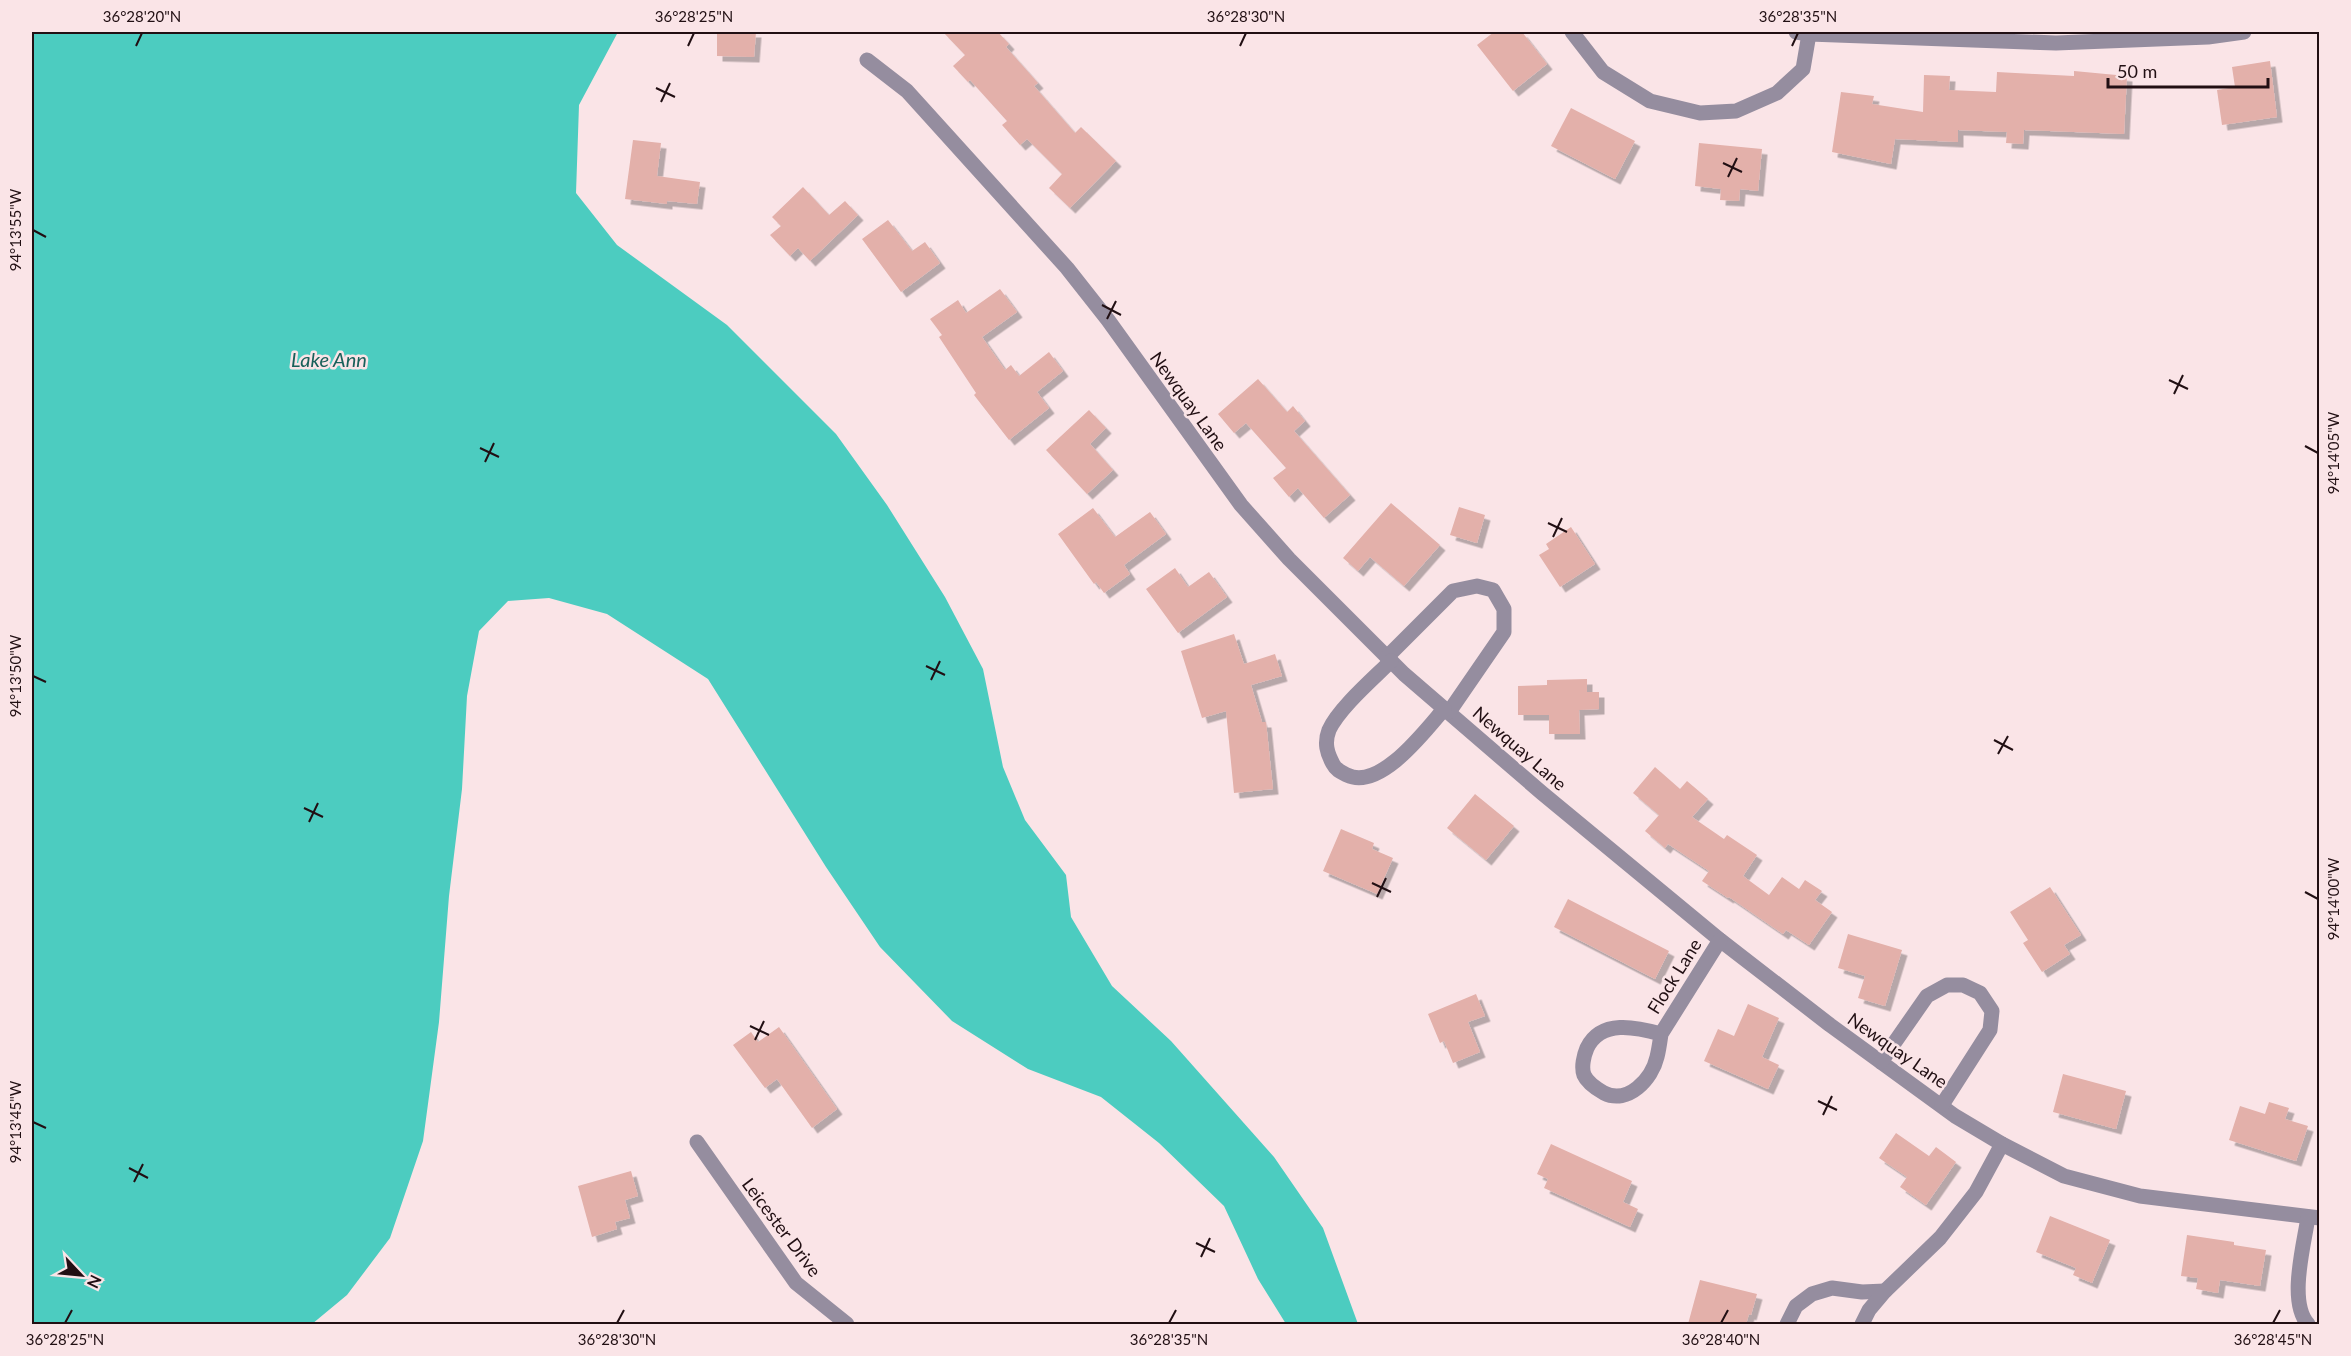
<svg xmlns="http://www.w3.org/2000/svg" width="2351" height="1356" font-family="Lato,sans-serif">
<style>
.water{fill:#4cccc0}
.building{fill:#e3b0aa;filter:url(#shadow)}
.lines{fill:none;stroke-linecap:round;stroke-linejoin:round}
.minor{stroke:#958d9f;stroke-width:15}
.ticks{fill:none;stroke:#210f13;stroke-width:2}
.labels{text-anchor:middle;dominant-baseline:central;stroke-width:5;stroke-linejoin:round;paint-order:stroke}
.street-label{font-size:18px;fill:#210f13;stroke:#fae4e7}
.water-label{font-size:20px;font-style:italic;fill:#19605a;stroke:#fae4e7}
.neatline{fill:none;stroke:#210f13;stroke-width:2}
.ticks-label{font-size:15px;text-anchor:middle;fill:#210f13}
</style>
<defs>
<filter id="shadow"><feDropShadow dx="5.5" dy="5.5" stdDeviation="0" flood-color="#0004"/></filter>
</defs>
<rect width="100%" height="100%" fill="#fae4e7"/>
<path class="water" d="M 32,32 L 618,32 L 579,105 L 576,193 L 617,245 L 727,325 L 836,434 L 887,505 L 945,597 L 983,669 L 1003,767 L 1025,820 L 1066,875 L 1071,917 L 1112,986 L 1171,1041 L 1274,1157 L 1323,1228 L 1358,1324 L 1286,1324 L 1258,1279 L 1224,1206 L 1159,1143 L 1101,1097 L 1028,1069 L 952,1021 L 880,947 L 826,867 L 708,679 L 607,614 L 549,598 L 508,601 L 479,631 L 467,696 L 462,789 L 449,896 L 439,1022 L 423,1141 L 390,1238 L 347,1295 L 312,1324 L 32,1324 Z"/>
<g class="building">
<path d="M 717,32 L 756,32 L 754,57 L 717,56 Z"/>
<path d="M 943,32 L 998,32 L 1009,44 L 1006,47 L 1038,83 L 1034,86 L 1075,133 L 1081,127 L 1116,161 L 1070,208 L 1049,188 L 1062,174 L 1027,139 L 1020,145 L 1002,125 L 1007,121 L 970,80 L 968,82 L 953,66 L 965,55 Z"/>
<path d="M 1494,32 L 1522,32 L 1547,64 L 1513,91 L 1477,45 Z"/>
<path d="M 2270,61 L 2277,117 L 2222,125 L 2217,90 L 2235,87 L 2232,67 Z"/>
<path d="M 2074,71 L 2127,76 L 2124,134 L 2024,130 L 2023,144 L 2006,143 L 2007,132 L 1958,130 L 1958,142 L 1895,139 L 1891,164 L 1832,152 L 1841,92 L 1874,96 L 1872,104 L 1923,112 L 1924,75 L 1950,76 L 1949,90 L 1996,92 L 1997,72 L 2074,76 Z"/>
<path d="M 1571,108 L 1635,141 L 1615,179 L 1551,146 Z"/>
<path d="M 633,140 L 661,143 L 657,176 L 700,182 L 697,204 L 667,201 L 667,204 L 625,199 Z"/>
<path d="M 1699,143 L 1762,149 L 1758,191 L 1740,189 L 1739,201 L 1720,200 L 1721,189 L 1695,186 Z"/>
<path d="M 803,187 L 829,215 L 845,201 L 858,215 L 810,261 L 798,248 L 790,256 L 770,235 L 781,226 L 772,217 Z"/>
<path d="M 888,220 L 912,251 L 925,242 L 940,263 L 901,292 L 862,239 Z"/>
<path d="M 1000,289 L 1017,312 L 982,337 L 1005,370 L 1011,365 L 1019,376 L 1049,352 L 1063,371 L 1037,392 L 1049,408 L 1009,440 L 974,395 L 976,393 L 939,337 L 942,335 L 930,319 L 958,300 L 966,313 Z"/>
<path d="M 1258,379 L 1287,412 L 1293,406 L 1305,421 L 1294,431 L 1350,495 L 1324,518 L 1298,488 L 1289,497 L 1273,478 L 1286,468 L 1246,423 L 1234,433 L 1218,414 Z"/>
<path d="M 1089,410 L 1106,428 L 1090,444 L 1113,470 L 1087,494 L 1046,450 Z"/>
<path d="M 1391,503 L 1440,545 L 1404,586 L 1370,557 L 1358,571 L 1343,558 Z"/>
<path d="M 1459,507 L 1485,515 L 1477,543 L 1450,535 Z"/>
<path d="M 1093,508 L 1115,537 L 1150,512 L 1166,534 L 1124,565 L 1130,574 L 1104,593 L 1096,582 L 1094,584 L 1058,534 Z"/>
<path d="M 1571,527 L 1595,564 L 1560,587 L 1539,555 L 1549,549 L 1546,544 Z"/>
<path d="M 1175,568 L 1188,587 L 1209,572 L 1227,597 L 1178,633 L 1146,589 Z"/>
<path d="M 1234,634 L 1244,664 L 1275,654 L 1282,676 L 1251,685 L 1262,722 L 1266,722 L 1273,789 L 1234,793 L 1226,711 L 1202,718 L 1181,651 Z"/>
<path d="M 1587,679 L 1587,692 L 1599,692 L 1599,709 L 1579,710 L 1580,734 L 1549,734 L 1549,715 L 1518,715 L 1518,686 L 1547,685 L 1547,680 Z"/>
<path d="M 1655,767 L 1680,789 L 1687,781 L 1708,799 L 1692,817 L 1724,839 L 1727,835 L 1757,855 L 1743,876 L 1769,895 L 1782,877 L 1799,889 L 1805,880 L 1822,891 L 1815,900 L 1832,912 L 1809,945 L 1786,930 L 1783,934 L 1729,897 L 1728,898 L 1702,881 L 1709,871 L 1668,844 L 1665,848 L 1645,831 L 1659,815 L 1633,793 Z"/>
<path d="M 1475,794 L 1514,826 L 1486,860 L 1447,828 Z"/>
<path d="M 1341,829 L 1374,843 L 1372,849 L 1393,858 L 1377,894 L 1323,871 Z"/>
<path d="M 2050,887 L 2081,935 L 2064,945 L 2070,954 L 2042,972 L 2023,943 L 2028,940 L 2010,912 Z"/>
<path d="M 1568,899 L 1669,951 L 1655,979 L 1554,927 Z"/>
<path d="M 1848,934 L 1902,950 L 1885,1006 L 1858,998 L 1865,976 L 1838,968 Z"/>
<path d="M 1476,994 L 1485,1016 L 1468,1022 L 1480,1052 L 1453,1063 L 1444,1041 L 1440,1043 L 1428,1014 Z"/>
<path d="M 1748,1004 L 1779,1018 L 1762,1057 L 1779,1065 L 1768,1089 L 1704,1061 L 1718,1029 L 1734,1036 Z"/>
<path d="M 779,1027 L 837,1109 L 812,1128 L 777,1079 L 765,1088 L 733,1045 L 751,1032 L 758,1042 Z"/>
<path d="M 2063,1074 L 2126,1091 L 2116,1129 L 2053,1112 Z"/>
<path d="M 2269,1102 L 2289,1108 L 2285,1119 L 2308,1126 L 2296,1161 L 2229,1140 L 2240,1106 L 2265,1114 Z"/>
<path d="M 1896,1133 L 1929,1156 L 1936,1147 L 1956,1162 L 1926,1205 L 1900,1187 L 1907,1177 L 1879,1158 Z"/>
<path d="M 1551,1144 L 1632,1181 L 1623,1202 L 1638,1209 L 1630,1227 L 1544,1188 L 1548,1179 L 1537,1174 Z"/>
<path d="M 631,1171 L 638,1196 L 625,1200 L 630,1218 L 615,1222 L 617,1229 L 592,1237 L 578,1186 Z"/>
<path d="M 2050,1216 L 2110,1240 L 2092,1283 L 2073,1275 L 2076,1268 L 2036,1252 Z"/>
<path d="M 2187,1235 L 2234,1242 L 2234,1245 L 2266,1250 L 2260,1286 L 2220,1280 L 2218,1293 L 2196,1289 L 2198,1278 L 2181,1276 Z"/>
<path d="M 1700,1280 L 1757,1294 L 1751,1315 L 1749,1314 L 1746,1324 L 1688,1324 Z"/>
</g>
<g class="lines">
<g class="minor">
<path d="M 1572,32 L 1603,72 L 1650,101 L 1700,113 L 1736,111 L 1777,93 L 1803,69 L 1809,34"/>
<path d="M 1796,32 L 1809,34 L 2056,43 L 2208,37 L 2244,32"/>
<path d="M 867,60 L 907,91 L 1067,268 L 1108,320 L 1241,505 L 1289,559 L 1404,674 L 1542,793 L 1720,940 L 1830,1025 L 1955,1116 L 2002,1144 L 2064,1176 L 2140,1196 L 2320,1218"/>
<path d="M 1387,657 L 1453,591 L 1477,586 L 1493,590 L 1504,609 L 1504,632 L 1449,712"/>
<path d="M 1391,661 C 1374,678 1339,708 1329,730 C 1324,743 1327,753 1333,764 C 1336,770 1341,772 1347,775 C 1380,791 1425,731 1444,709"/>
<path d="M 1661,1034 C 1660,1041 1659,1049 1657,1057 C 1652,1079 1628,1105 1604,1093 C 1597,1089 1587,1082 1584,1075 C 1581,1067 1584,1055 1587,1048 C 1601,1019 1636,1027 1661,1034 L 1720,940"/>
<path d="M 1881,1062 L 1927,996 L 1947,985 L 1963,985 L 1980,993 L 1992,1011 L 1990,1030 L 1942,1105"/>
<path d="M 697,1142 L 796,1283 L 847,1324"/>
<path d="M 1787,1324 L 1796,1306 L 1812,1294 L 1832,1288 L 1862,1292 L 1885,1291"/>
<path d="M 1862,1324 L 1869,1310 L 1885,1291 L 1940,1238 L 1976,1192 L 2002,1144"/>
<path d="M 2308,1324 C 2288,1302 2304,1245 2308,1217"/>
</g>
</g>
<path class="ticks" d="M 136,46 L 142,33M 688,46 L 694,33M 1240,46 L 1246,33M 1792,46 L 1798,33M 656,88 L 675,97M 661,102 L 670,83M 1723,163 L 1742,172M 1728,177 L 1737,158M 33,230 L 46,237M 1102,305 L 1121,315M 1107,319 L 1116,301M 2169,380 L 2188,389M 2174,394 L 2183,375M 2305,446 L 2318,453M 480,448 L 499,457M 485,462 L 494,443M 1548,523 L 1567,532M 1553,537 L 1562,518M 926,666 L 945,675M 33,676 L 46,682M 931,680 L 940,661M 1994,740 L 2013,750M 1998,754 L 2008,736M 304,808 L 323,817M 309,822 L 318,803M 1372,883 L 1391,892M 2305,892 L 2318,899M 1377,897 L 1386,878M 750,1026 L 769,1035M 755,1040 L 764,1021M 1818,1101 L 1837,1110M 1823,1115 L 1832,1096M 33,1122 L 46,1128M 129,1168 L 148,1178M 134,1182 L 143,1164M 1196,1243 L 1215,1252M 1201,1257 L 1210,1238M 65,1323 L 72,1310M 617,1323 L 624,1310M 1169,1323 L 1176,1310M 1721,1323 L 1728,1310M 2273,1323 L 2280,1310"/>
<g class="labels">
<g class="street-label">
<text transform="translate(1189 401) rotate(54)">Newquay Lane</text>
<text transform="translate(1520 748) rotate(41)">Newquay Lane</text>
<text transform="translate(1674 976) rotate(-58)">Flock Lane</text>
<text transform="translate(1898 1050) rotate(35)">Newquay Lane</text>
<text transform="translate(782 1227) rotate(53)">Leicester Drive</text>
</g>
<g class="water-label">
<text x="329" y="359">Lake Ann</text>
</g>
</g>
<rect width="2351" height="1356" fill="none" stroke="#fae4e7" stroke-width="66"/>
<g transform="translate(81 1275) rotate(116)" stroke="#fae4e7" stroke-width="4.5" paint-order="stroke">
<path d="M0-4.5L10 22L0 15L-10 22Z" fill="#210f13"/>
<text y="-9" font-size="16" font-weight="bold" text-anchor="middle" fill="#210f13">N</text>
</g>
<path d="M2108 78v9h160v-9" fill="none" stroke="#210f13" stroke-width="3"/>
<text x="2117" y="78" font-size="18" fill="#210f13" stroke="#fae4e7" stroke-width="4.5" paint-order="stroke">50 m</text>
<rect x="33" y="33" width="2285" height="1290" class="neatline"/>
<g class="ticks-label">
<text x="142" y="22">36°28'20"N</text>
<text x="694" y="22">36°28'25"N</text>
<text x="1246" y="22">36°28'30"N</text>
<text x="1798" y="22">36°28'35"N</text>
<text transform="translate(16 230) rotate(-90)" y="5">94°13'55"W</text>
<text transform="translate(2334 453) rotate(-90)" y="5">94°14'05"W</text>
<text transform="translate(16 676) rotate(-90)" y="5">94°13'50"W</text>
<text transform="translate(2334 899) rotate(-90)" y="5">94°14'00"W</text>
<text transform="translate(16 1122) rotate(-90)" y="5">94°13'45"W</text>
<text x="65" y="1345">36°28'25"N</text>
<text x="617" y="1345">36°28'30"N</text>
<text x="1169" y="1345">36°28'35"N</text>
<text x="1721" y="1345">36°28'40"N</text>
<text x="2273" y="1345">36°28'45"N</text>
</g>
</svg>
